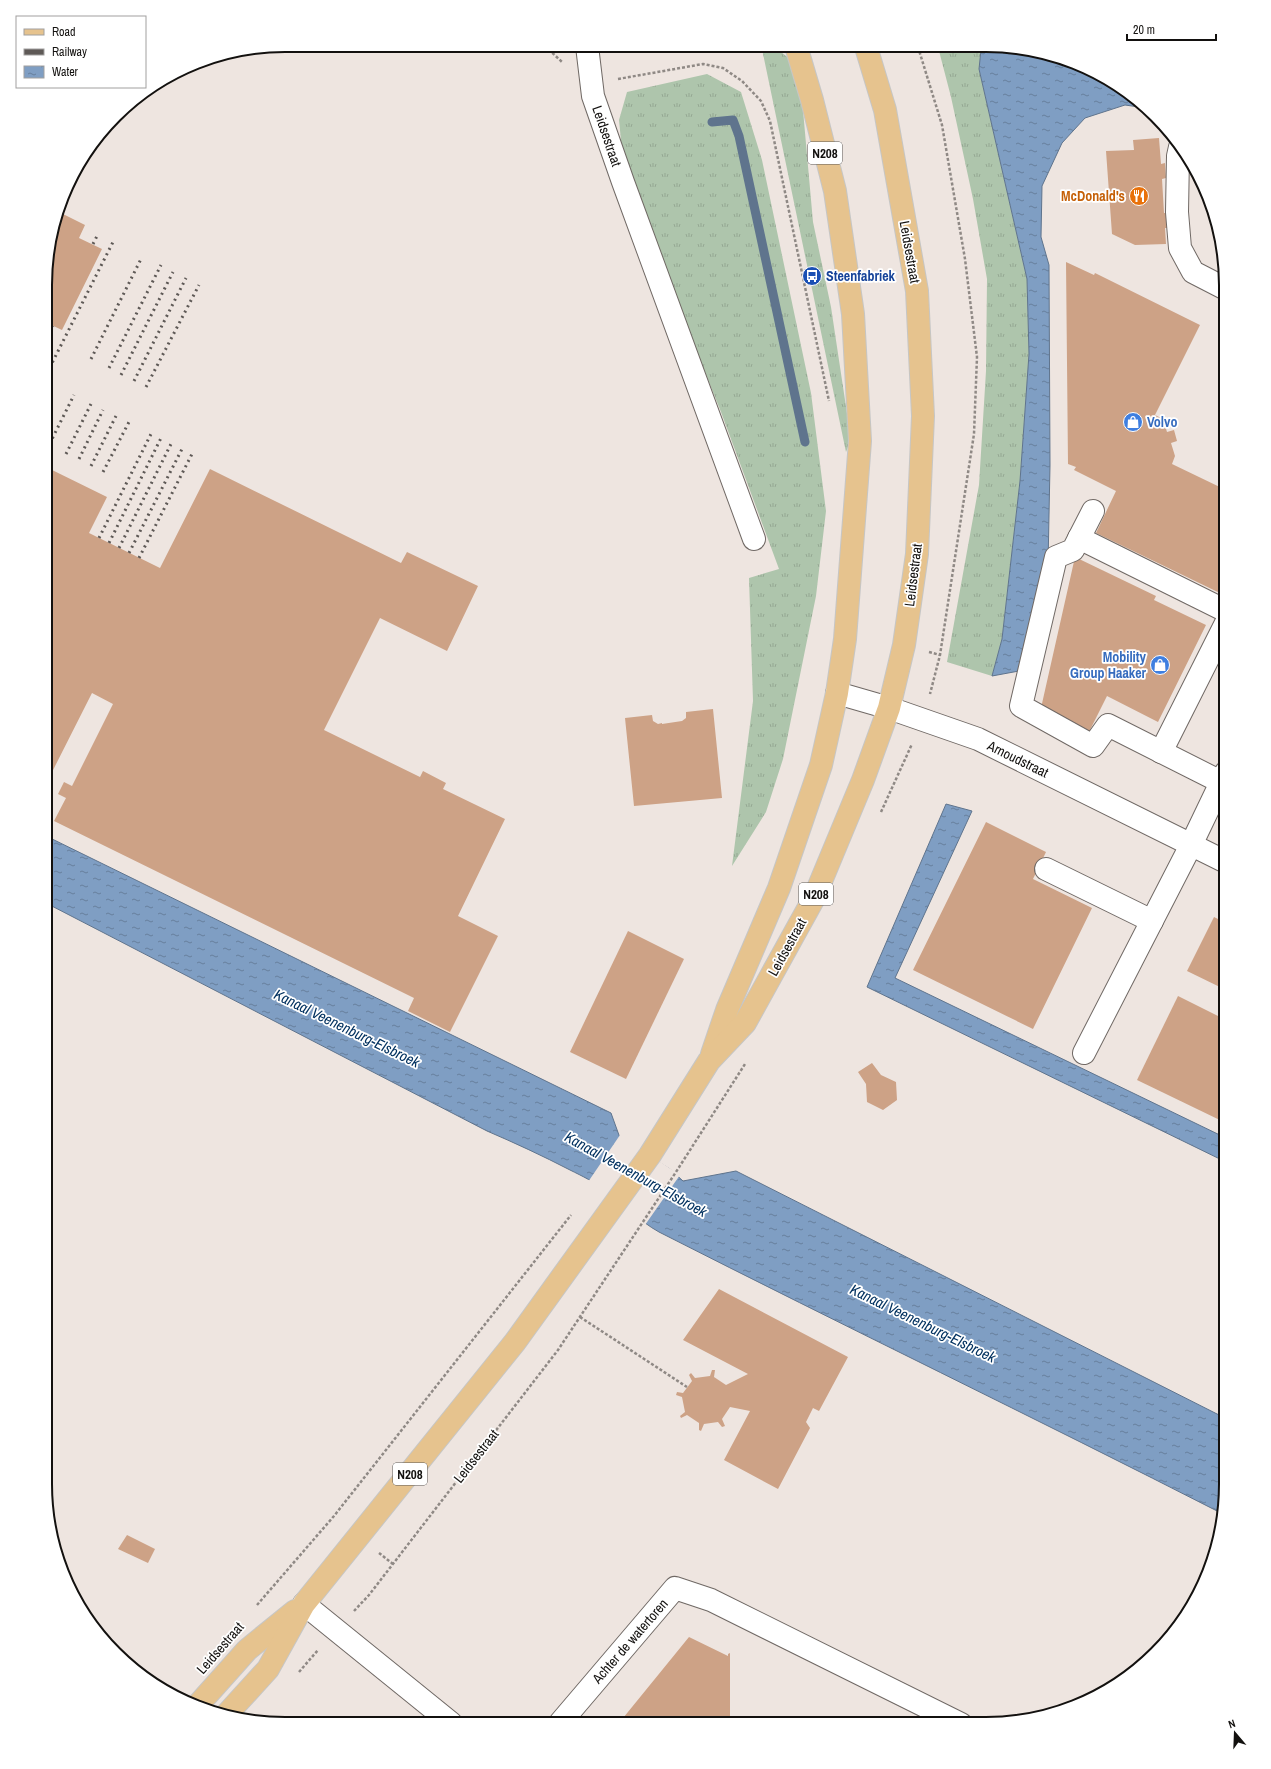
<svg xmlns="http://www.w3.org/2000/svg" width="1271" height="1769" font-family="'Archivo Narrow',sans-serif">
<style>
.grass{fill:url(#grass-tufts)}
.water{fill:url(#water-ripples);stroke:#5f748d}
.pier{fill:#eee5e0}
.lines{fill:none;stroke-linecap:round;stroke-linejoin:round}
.stream{stroke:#5f748d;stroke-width:9}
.building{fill:#cda286}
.minor-casing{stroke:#706965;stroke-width:24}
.major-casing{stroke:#c6c6c5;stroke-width:24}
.path{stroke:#8f8985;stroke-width:2.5;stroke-dasharray:3 2;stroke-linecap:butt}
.minor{stroke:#fff;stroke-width:22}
.major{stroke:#e6c38e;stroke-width:22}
.rail{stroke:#5e5956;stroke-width:3;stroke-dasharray:2 4;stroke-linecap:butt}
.labels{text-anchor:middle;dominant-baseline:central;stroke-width:3.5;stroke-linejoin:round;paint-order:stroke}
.shield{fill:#fff;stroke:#5a5857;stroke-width:1}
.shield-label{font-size:13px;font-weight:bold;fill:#13110f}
.street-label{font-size:14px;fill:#13110f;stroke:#fff}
.food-label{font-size:14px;font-weight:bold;fill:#c56008;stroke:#fff;text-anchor:end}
.transit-label{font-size:14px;font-weight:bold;fill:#164399;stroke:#fff;text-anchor:start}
.shop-label{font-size:14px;font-weight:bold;fill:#366cbe;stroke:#fff;text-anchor:start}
.water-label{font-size:15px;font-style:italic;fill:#033260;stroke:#fff}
.rim{fill:none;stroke:#13110f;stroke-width:2}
</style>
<defs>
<pattern id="grass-tufts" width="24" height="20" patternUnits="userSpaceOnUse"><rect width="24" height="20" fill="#aec5ac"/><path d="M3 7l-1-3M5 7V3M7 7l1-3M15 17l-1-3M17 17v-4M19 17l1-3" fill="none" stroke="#95a893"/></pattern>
<pattern id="water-ripples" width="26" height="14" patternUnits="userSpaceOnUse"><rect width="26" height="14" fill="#7f9ec3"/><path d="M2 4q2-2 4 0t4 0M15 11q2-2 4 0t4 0" fill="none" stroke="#677f9d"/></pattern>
</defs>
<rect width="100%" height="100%" fill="#eee5e0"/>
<g class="grass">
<path d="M 938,47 L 991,47 L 981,50 L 979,69 L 1027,279 L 1029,354 L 1020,481 L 1002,639 L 992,676 L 947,662 L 979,485 L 986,371 L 987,279 L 973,199 L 951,97 Z"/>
<path d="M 776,48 L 791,60 L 802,99 L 813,222 L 831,307 L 851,440 L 846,452 L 762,49 Z"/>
<path d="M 707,74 L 741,92 L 762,160 L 811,393 L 826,511 L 816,596 L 783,759 L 766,812 L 732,866 L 753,701 L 749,578 L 779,569 L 721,412 L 624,171 L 619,120 L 627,92 Z"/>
</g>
<g class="water">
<path d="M 991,47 L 1017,47 L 1078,63 L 1132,95 L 1146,108 L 1125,105 L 1085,118 L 1062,143 L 1042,186 L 1041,237 L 1049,265 L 1050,465 L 1048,566 L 1019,671 L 992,676 L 1002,639 L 1020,481 L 1029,354 L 1027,279 L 979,69 L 981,50 Z"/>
<path d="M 946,804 L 972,811 L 895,978 L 1226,1138 L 1226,1162 L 867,987 Z"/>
<path d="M 46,836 L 611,1113 L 620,1138 L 670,1169 L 683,1181 L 736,1171 L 1225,1418 L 1225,1500 L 1223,1514 C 1035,1418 846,1327 659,1232 C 639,1221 624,1204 606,1191 C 595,1182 582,1176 570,1170 C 543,1156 515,1143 487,1131 L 46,903 Z"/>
</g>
<path class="pier" d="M 620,1135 L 680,1175 L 645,1225 L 605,1192 L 588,1182 Z"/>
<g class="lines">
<path class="stream" d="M 712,122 L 733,120 L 739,136 L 805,442"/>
</g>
<g class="building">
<path d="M 1159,138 L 1161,164 L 1165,163 L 1166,178 L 1162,179 L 1164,213 L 1168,213 L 1169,228 L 1165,228 L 1166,244 L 1135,245 L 1112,234 L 1106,151 L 1134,150 L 1133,140 Z"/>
<path d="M 61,213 L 85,225 L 79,238 L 102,249 L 62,330 L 47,323 L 47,254 Z"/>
<path d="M 1066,262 L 1094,275 L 1095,273 L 1200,325 L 1155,415 L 1163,419 L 1167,432 L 1174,430 L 1177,441 L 1171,443 L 1175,456 L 1172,464 L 1226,490 L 1226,596 L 1096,533 L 1116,491 L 1074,470 L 1076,467 L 1068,464 Z"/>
<path d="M 48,468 L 107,497 L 89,533 L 160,568 L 210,469 L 401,563 L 407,552 L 478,586 L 447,651 L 380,618 L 324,730 L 420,777 L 423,771 L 446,783 L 443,789 L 505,819 L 458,916 L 498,936 L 450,1032 L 408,1011 L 414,998 L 54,821 L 66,798 L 58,794 L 64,782 L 72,786 L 113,704 L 92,693 L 47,782 L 46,782 Z"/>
<path d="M 1075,557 L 1156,596 L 1154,600 L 1206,625 L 1158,722 L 1107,696 L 1089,732 L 1041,708 Z"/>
<path d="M 713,709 L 722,798 L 634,806 L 625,718 L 652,715 L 653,721 L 658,724 L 662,723 L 662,724 L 682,721 L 686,718 L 686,712 Z"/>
<path d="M 986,822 L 1046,852 L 1033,879 L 1092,908 L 1033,1029 L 913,970 Z"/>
<path d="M 1214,917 L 1226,923 L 1226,990 L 1187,971 Z"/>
<path d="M 628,931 L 684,959 L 626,1079 L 570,1052 Z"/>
<path d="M 1178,996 L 1226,1020 L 1226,1123 L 1137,1080 Z"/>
<path d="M 872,1063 L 881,1075 L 896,1082 L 897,1100 L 883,1110 L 867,1102 L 866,1084 L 858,1072 Z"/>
<path d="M 719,1289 L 848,1357 L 819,1411 L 813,1408 L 806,1422 L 810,1428 L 778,1489 L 724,1460 L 750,1411 L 730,1407 L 722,1419 L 725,1426 L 722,1427 L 718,1422 L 704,1424 L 701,1431 L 699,1430 L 699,1423 L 687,1415 L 681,1418 L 680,1416 L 685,1412 L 682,1397 L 676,1395 L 677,1392 L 683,1393 L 692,1381 L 689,1375 L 691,1373 L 695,1378 L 710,1376 L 712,1370 L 715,1370 L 714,1377 L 726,1385 L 748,1374 L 683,1340 Z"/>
<path d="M 127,1535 L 155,1549 L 148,1563 L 118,1549 Z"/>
<path d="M 689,1637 L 728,1656 L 728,1654 L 730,1653 L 730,1723 L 619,1723 Z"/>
</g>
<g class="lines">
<defs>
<g id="minor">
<path d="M 587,46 L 593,96 L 623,182 L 754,539"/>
<path d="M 1180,147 L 1178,156 L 1177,212 L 1180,248 L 1193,272 L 1226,289"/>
<path d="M 1093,511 L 1073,550 L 1056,557 L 1021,706 L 1093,746 L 1108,725 L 1221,782"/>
<path d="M 1079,538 L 1226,611"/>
<path d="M 837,693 L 889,708 L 978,739 L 1226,862"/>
<path d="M 1161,752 L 1226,623"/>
<path d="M 1046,869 L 1152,921"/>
<path d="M 1084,1053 L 1191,845 L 1226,772"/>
<path d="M 304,1604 L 451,1723"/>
<path d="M 560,1723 L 675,1588 L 711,1600 L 961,1724"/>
</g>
<g id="major">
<path d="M 712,1054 L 727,1010 L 779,888 L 821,765 L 837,693 L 845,639 L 860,441 L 853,314 L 835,191 L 812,100 L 796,46"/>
<path d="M 197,1706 L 247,1650 L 295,1611"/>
<path d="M 226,1715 L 268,1669 L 304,1604 L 515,1342 L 650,1155 L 709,1061 L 745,1023 L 814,898 L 863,780 L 889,708 L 904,645 L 917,554 L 923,416 L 917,291 L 885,110 L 866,47"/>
</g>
</defs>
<use href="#minor" class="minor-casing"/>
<use href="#major" class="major-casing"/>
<g class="path">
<path d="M 545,46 L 562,62"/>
<path d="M 918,47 L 942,125 L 965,259 L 977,357 L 974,434 L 940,655 L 930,694"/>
<path d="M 618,79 L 703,64 L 723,68 L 742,81 L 761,101 L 770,121 L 829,401"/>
<path d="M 929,652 L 940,655"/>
<path d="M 881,812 L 912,744"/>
<path d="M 580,1317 L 687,1387"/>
<path d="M 379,1553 L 393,1564"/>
<path d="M 257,1605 L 334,1516 L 571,1215"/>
<path d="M 354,1611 L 369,1595 L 558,1350 L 676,1172 L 745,1064"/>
<path d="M 299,1672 L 318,1650"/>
</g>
<use href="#minor" class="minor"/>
<use href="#major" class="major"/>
<g class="rail">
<path d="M 93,244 L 98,234"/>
<path d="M 47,337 L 53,326"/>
<path d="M 91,359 L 142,257"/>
<path d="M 109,368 L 161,265"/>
<path d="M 47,373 L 113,242"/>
<path d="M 121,375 L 173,272"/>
<path d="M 134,381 L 186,278"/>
<path d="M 146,387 L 199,285"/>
<path d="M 47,449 L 74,395"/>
<path d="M 66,454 L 91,404"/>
<path d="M 79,459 L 103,410"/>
<path d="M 91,466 L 116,416"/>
<path d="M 103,472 L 129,422"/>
<path d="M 99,538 L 151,434"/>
<path d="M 109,543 L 161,438"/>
<path d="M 119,548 L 171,444"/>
<path d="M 129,553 L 182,449"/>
<path d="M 139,558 L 192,454"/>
</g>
</g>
<defs>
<symbol id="restaurant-disc" viewBox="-11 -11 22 22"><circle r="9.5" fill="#e8710a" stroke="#fff"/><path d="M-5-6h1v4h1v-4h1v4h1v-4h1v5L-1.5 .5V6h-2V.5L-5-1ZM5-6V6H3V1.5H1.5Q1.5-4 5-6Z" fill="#fff"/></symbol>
<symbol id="bus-disc" viewBox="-11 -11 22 22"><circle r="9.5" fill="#1a4fb4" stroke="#fff"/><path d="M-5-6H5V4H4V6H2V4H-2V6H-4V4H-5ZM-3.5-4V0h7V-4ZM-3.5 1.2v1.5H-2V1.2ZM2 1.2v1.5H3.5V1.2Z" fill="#fff"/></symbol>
<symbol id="shop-disc" viewBox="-11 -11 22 22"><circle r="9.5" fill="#3f7fe0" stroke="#fff"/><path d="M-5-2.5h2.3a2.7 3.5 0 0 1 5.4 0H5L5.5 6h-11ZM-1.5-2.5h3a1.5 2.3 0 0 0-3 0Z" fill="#fff"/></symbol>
</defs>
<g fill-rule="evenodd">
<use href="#restaurant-disc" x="1128" y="185" width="22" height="22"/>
<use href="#bus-disc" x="801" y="265" width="22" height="22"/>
<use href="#shop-disc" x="1122" y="411" width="22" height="22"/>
<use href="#shop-disc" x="1149" y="654" width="22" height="22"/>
</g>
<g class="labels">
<g class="shield">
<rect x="808" y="142" width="34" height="22" rx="3"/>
<rect x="799" y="883" width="34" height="22" rx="3"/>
<rect x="393" y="1463" width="34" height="22" rx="3"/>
</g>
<g class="shield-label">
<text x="825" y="153">N208</text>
<text x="816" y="894">N208</text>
<text x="410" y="1474">N208</text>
</g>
<g class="street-label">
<text transform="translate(607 136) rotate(71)">Leidsestraat</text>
<text transform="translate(910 252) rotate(80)">Leidsestraat</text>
<text transform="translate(913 575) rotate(-83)">Leidsestraat</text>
<text transform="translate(1018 759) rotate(26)">Arnoudstraat</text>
<text transform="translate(787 947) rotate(-61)">Leidsestraat</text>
<text transform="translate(476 1456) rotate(-52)">Leidsestraat</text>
<text transform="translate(630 1641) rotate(-49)">Achter de watertoren</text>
<text transform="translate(220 1648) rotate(-49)">Leidsestraat</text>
</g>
<g class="food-label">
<text x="1125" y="196">McDonald's</text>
</g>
<g class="transit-label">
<text x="826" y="276">Steenfabriek</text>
</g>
<g class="shop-label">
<text x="1147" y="422">Volvo</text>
<text x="1146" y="657" text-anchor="end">Mobility<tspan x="1146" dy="16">Group Haaker</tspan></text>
</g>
<g class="water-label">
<text transform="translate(347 1028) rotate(26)">Kanaal Veenenburg-Elsbroek</text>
<text transform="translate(636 1174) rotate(29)">Kanaal Veenenburg-Elsbroek</text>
<text transform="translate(923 1323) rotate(26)">Kanaal Veenenburg-Elsbroek</text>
</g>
</g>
<path d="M0 0H1271V1769H0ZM285 52H986A233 233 0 0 1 1219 285V1484A233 233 0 0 1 986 1717H285A233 233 0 0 1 52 1484V285A233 233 0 0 1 285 52Z" fill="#fff" fill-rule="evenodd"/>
<path class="rim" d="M285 52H986A233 233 0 0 1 1219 285V1484A233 233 0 0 1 986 1717H285A233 233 0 0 1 52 1484V285A233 233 0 0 1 285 52Z"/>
<rect x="16" y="16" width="130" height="72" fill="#ffffff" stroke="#a1a09f"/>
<rect x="24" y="29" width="20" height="6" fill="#e6c38e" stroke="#a1a09f"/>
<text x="52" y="36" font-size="12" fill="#13110f">Road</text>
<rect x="24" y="49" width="20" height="6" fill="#5e5956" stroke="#a1a09f"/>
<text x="52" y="56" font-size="12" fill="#13110f">Railway</text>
<rect x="24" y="66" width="20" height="12" fill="url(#water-ripples)" stroke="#a1a09f"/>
<text x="52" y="76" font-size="12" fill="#13110f">Water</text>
<g transform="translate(1235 1733) rotate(341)" stroke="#ffffff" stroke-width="3" paint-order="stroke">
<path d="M0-3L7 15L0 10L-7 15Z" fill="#13110f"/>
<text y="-6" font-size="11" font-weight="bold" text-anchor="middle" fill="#13110f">N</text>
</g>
<path d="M1127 34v6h89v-6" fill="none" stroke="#13110f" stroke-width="2"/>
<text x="1133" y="34" font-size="12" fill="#13110f" stroke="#ffffff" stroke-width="3" paint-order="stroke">20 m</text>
</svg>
